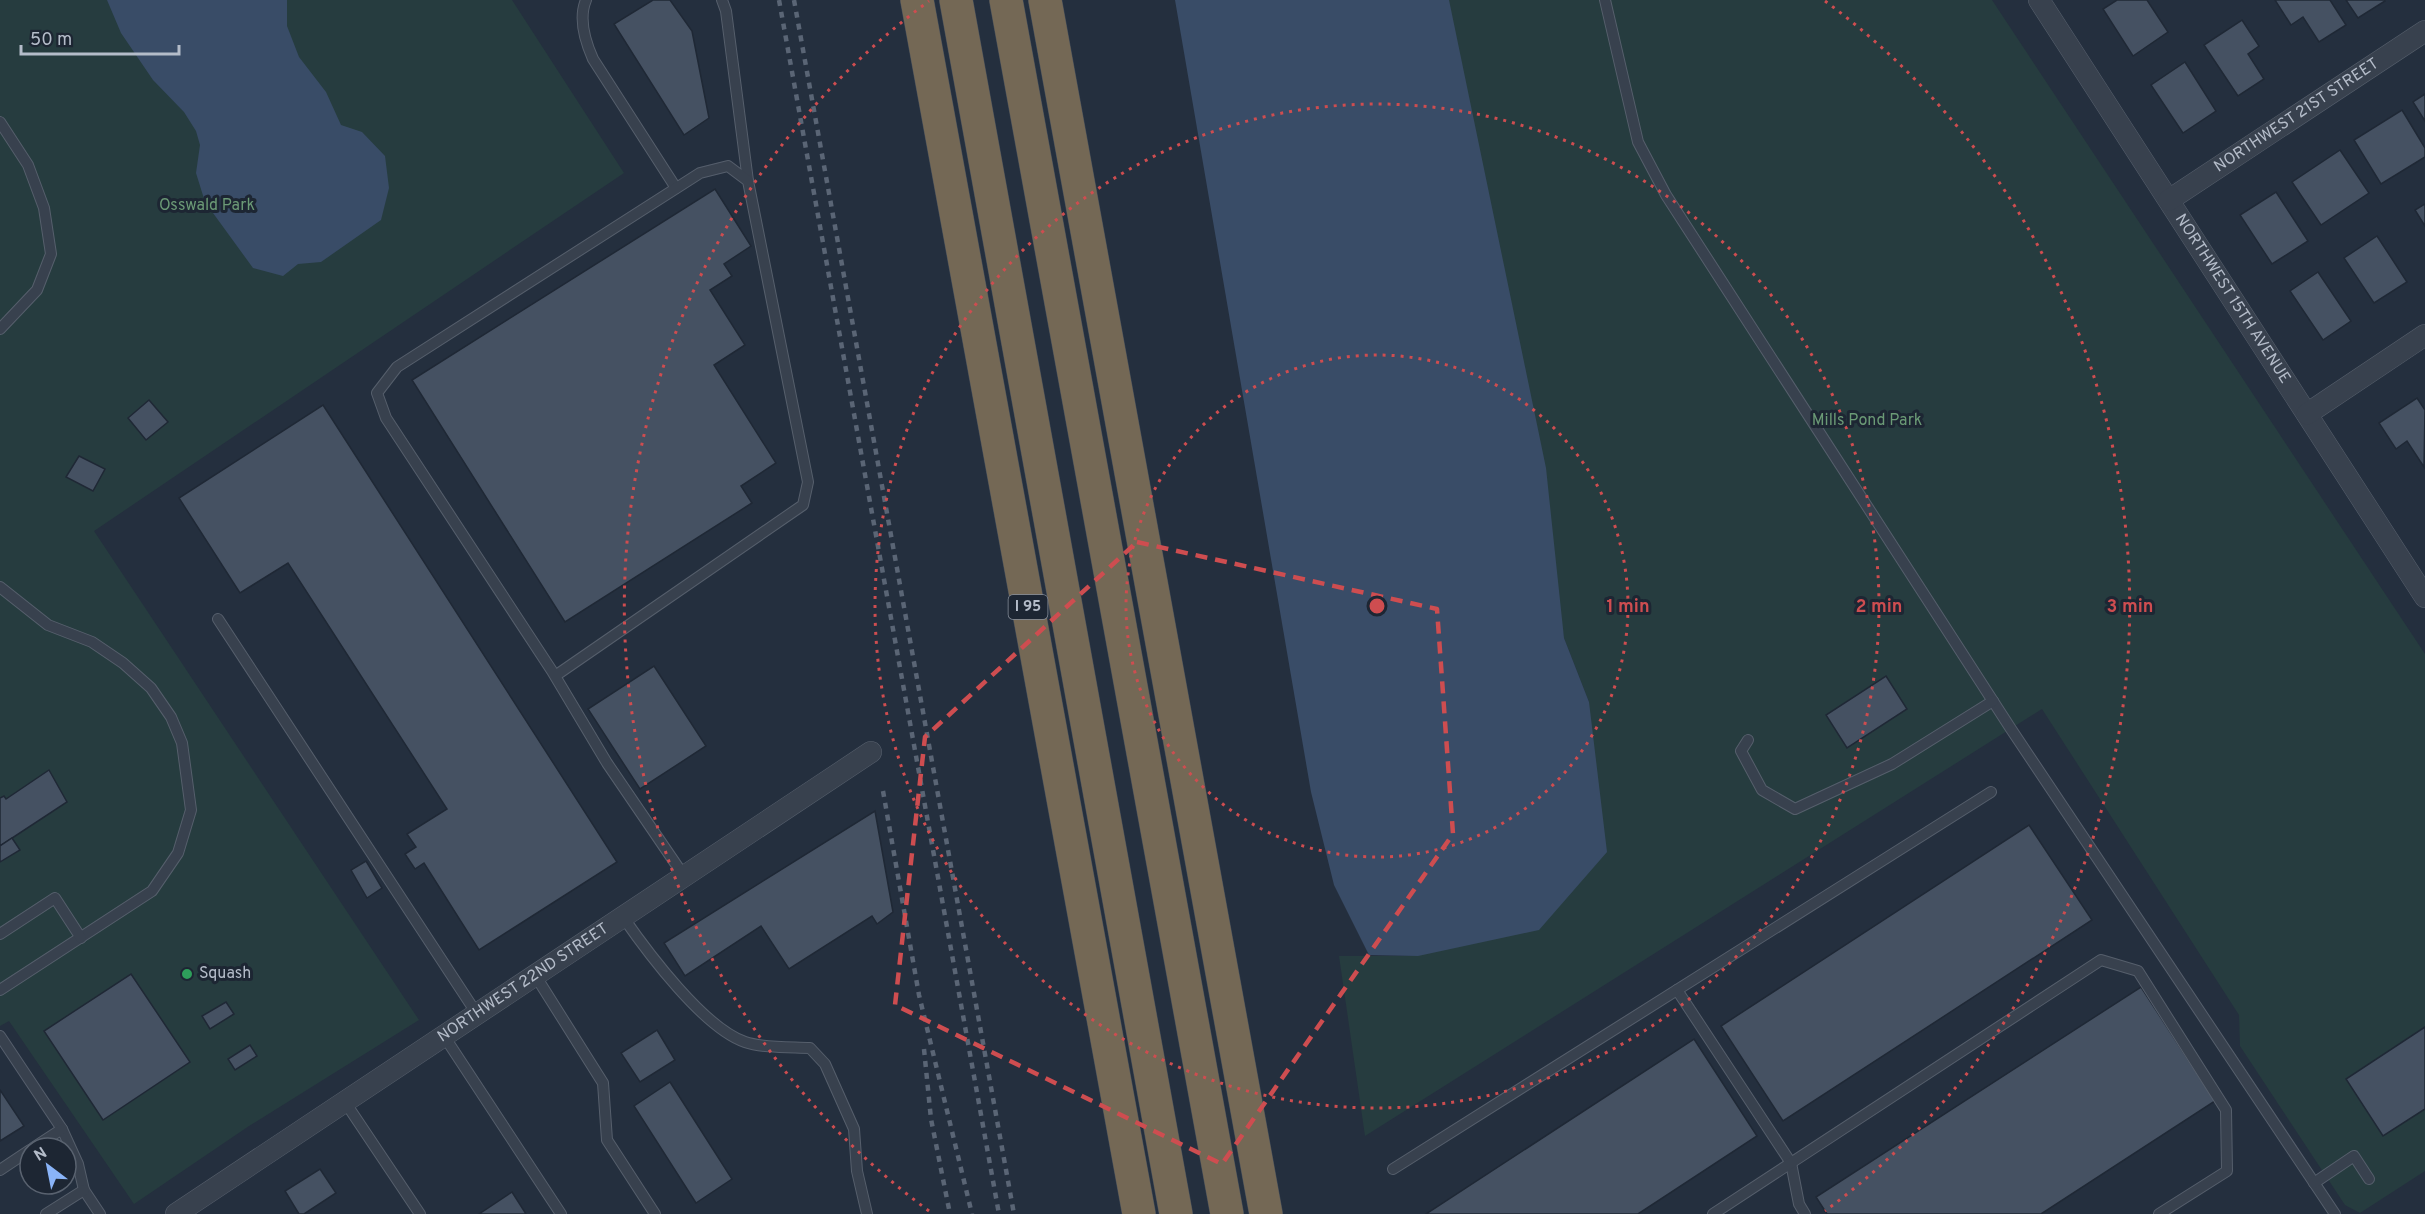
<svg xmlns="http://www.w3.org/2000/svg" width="2425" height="1214" font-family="Overpass,sans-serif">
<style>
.green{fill:#263c3f}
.water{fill:#394c67}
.building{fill:#455162;stroke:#1f2835;stroke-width:1.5}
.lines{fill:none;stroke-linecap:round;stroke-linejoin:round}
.service-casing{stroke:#565f6c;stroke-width:12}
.minor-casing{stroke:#565f6c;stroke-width:22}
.motorway-casing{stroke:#434c59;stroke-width:34}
.service{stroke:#38414e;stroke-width:10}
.minor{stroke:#38414e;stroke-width:21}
.motorway{stroke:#746855;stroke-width:33}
.rail{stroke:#5a6575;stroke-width:4.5;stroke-dasharray:6 6;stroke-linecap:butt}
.marked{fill:none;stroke:#ce4d50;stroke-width:4.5;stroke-dasharray:12 8;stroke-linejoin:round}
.ring{fill:none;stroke:#ce4d50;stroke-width:3;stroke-dasharray:3 6}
.leisure-dot{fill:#2e9e5b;stroke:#1d2633;stroke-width:2}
.labels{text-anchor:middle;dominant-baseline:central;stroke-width:6;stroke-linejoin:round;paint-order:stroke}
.shield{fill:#1d2633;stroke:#878f9c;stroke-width:1.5}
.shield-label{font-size:15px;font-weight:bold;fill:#b4bcc9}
.street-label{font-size:16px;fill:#b4bcc9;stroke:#1d2633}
.park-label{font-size:16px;fill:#6b9a76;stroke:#1d2633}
.poi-label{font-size:16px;fill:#b4bcc9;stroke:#1d2633;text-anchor:start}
.centre{fill:#ce4d50;stroke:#1d2633;stroke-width:3}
.ring-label{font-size:18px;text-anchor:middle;font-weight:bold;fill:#ce4d50;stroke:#1d2633;stroke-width:6;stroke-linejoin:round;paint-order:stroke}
</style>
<rect width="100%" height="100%" fill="#242f3e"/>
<g class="green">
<path d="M 0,0 L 512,0 L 624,173 L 94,531 L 419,1020 L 249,1126 L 134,1204 L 9,1021 L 0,1026 Z"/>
<path d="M 1448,0 L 1992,0 L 2425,654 L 2425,1171 L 2360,1213 L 2345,1205 L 2240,1046 L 2239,1015 L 2042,709 L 1365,1136 L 1339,956 L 1418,956 L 1589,702 L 1564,638 Z"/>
</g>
<g class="water">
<path d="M 107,0 L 287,0 L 287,26 L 299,57 L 326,92 L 341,125 L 362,132 L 385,156 L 389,188 L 381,220 L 321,262 L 298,264 L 283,276 L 253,268 L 205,202 L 196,173 L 200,145 L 196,131 L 184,112 L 153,80 L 121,33 Z"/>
<path d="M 1175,0 L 1449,0 L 1546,468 L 1564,638 L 1589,702 L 1607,852 L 1539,930 L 1418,956 L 1369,955 L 1334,885 L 1311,792 Z"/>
</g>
<g class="building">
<path d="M 653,0 L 670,0 L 692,31 L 709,118 L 684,135 L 614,24 Z"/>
<path d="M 2117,0 L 2147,0 L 2168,32 L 2133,56 L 2103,9 Z"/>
<path d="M 2275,0 L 2330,0 L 2346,25 L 2319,42 L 2303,17 L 2291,25 Z"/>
<path d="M 2346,0 L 2384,0 L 2385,1 L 2358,18 Z"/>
<path d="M 2242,20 L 2259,46 L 2248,54 L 2264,79 L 2238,96 L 2204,45 Z"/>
<path d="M 2185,62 L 2216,111 L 2183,133 L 2151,85 Z"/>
<path d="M 2425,94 L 2425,121 L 2413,102 Z"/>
<path d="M 2402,110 L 2425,148 L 2425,157 L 2381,184 L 2354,140 Z"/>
<path d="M 2340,150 L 2369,193 L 2321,225 L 2292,182 Z"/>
<path d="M 715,189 L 751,246 L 724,264 L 732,276 L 710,290 L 745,345 L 714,365 L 776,463 L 741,486 L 752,503 L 565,622 L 412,380 Z"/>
<path d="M 2276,192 L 2308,241 L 2272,264 L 2240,215 Z"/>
<path d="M 2425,204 L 2425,226 L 2415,210 Z"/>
<path d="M 2377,236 L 2407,282 L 2374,303 L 2344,258 Z"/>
<path d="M 2318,272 L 2351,321 L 2323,340 L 2290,291 Z"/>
<path d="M 2417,398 L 2425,410 L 2424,467 L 2407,441 L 2396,449 L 2379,423 Z"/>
<path d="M 149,400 L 168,422 L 146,440 L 128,418 Z"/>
<path d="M 323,405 L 617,862 L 479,950 L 424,863 L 415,869 L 405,854 L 416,847 L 407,834 L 447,809 L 288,563 L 240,593 L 179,498 Z"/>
<path d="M 79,456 L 105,469 L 93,491 L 66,477 Z"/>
<path d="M 654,666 L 706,746 L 640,789 L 588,709 Z"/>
<path d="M 1886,676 L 1907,709 L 1847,748 L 1826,715 Z"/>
<path d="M 49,770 L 67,802 L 0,846 L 0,798 L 4,796 L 6,799 Z"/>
<path d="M 875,811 L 893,912 L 877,924 L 872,916 L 789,969 L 761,926 L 685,976 L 664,943 Z"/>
<path d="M 2029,825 L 2092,920 L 1783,1121 L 1721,1026 Z"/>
<path d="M 12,838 L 20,850 L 0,862 L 0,846 Z"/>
<path d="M 366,861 L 382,888 L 367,898 L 351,870 Z"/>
<path d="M 131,974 L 190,1062 L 103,1120 L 44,1031 Z"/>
<path d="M 2141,987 L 2215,1101 L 2041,1214 L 1827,1214 L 1816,1197 Z"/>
<path d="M 226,1002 L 234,1014 L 210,1029 L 202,1016 Z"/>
<path d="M 2425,1027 L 2425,1109 L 2383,1136 L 2346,1079 Z"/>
<path d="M 657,1030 L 675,1060 L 640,1082 L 621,1053 Z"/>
<path d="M 1694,1039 L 1757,1136 L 1638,1214 L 1426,1214 Z"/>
<path d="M 250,1045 L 257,1056 L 235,1070 L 228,1059 Z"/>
<path d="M 670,1082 L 732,1179 L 696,1203 L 634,1106 Z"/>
<path d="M 0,1090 L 24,1126 L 0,1141 Z"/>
<path d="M 320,1169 L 336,1193 L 304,1214 L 299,1214 L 285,1191 Z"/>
<path d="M 512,1192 L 526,1214 L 479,1214 Z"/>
</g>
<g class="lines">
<defs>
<g id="service">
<path d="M 586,0 C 578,19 585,41 593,59 L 676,188"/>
<path d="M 722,0 L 726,11 L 748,181"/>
<path d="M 1605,0 L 1638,142 L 1666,195 L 2011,729 L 2335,1214"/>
<path d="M 0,122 L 28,165 L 44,208 L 51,254 L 37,290 L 0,329"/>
<path d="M 0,587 L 48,625 L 92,642 L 123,663 L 151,688 L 171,717 L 182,743 L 191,810 L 178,853 L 152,891 L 0,990"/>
<path d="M 218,619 L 477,1014"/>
<path d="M 555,676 L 803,505 L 808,482 L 748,181 L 728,166 L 700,173 L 397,367 L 377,393 L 386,418 L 552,671 L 607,763 L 684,876"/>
<path d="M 1748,740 L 1741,751 L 1762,790 L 1795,809 L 1892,764 L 1993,701"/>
<path d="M 623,917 C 648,953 704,1028 745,1042 C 762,1048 791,1047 810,1048 L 825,1064 L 854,1129 L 857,1171 L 867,1214"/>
<path d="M 0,934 L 55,898 L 81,938"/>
<path d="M 535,975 L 603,1083 L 607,1140 L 655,1214"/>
<path d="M 1677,990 L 1791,1163 L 1799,1204 L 1805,1214"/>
<path d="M 0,1036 L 62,1129 L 78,1164 L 84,1190 L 100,1214"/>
<path d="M 444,1036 L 561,1214"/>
<path d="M 345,1102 L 420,1214"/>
<path d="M 33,1148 L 62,1129"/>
<path d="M 1393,1169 L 1991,792"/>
<path d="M 0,1170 L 30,1150"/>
<path d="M 2314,1183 L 2354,1156 L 2369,1179"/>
<path d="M 46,1214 L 84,1190"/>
<path d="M 1713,1214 L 2101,960 L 2138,971 L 2226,1110 L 2227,1171 L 2159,1214"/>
</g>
<g id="minor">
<path id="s1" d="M 2039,0 L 2425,597"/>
<path id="s2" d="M 2169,200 L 2425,31"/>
<path d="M 2307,414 L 2425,335"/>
<path id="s3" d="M 176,1214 L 871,752"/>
</g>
<g id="motorway">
<path d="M 917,0 L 1139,1214"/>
<path d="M 956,0 L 1176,1214"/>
<path d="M 1006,0 L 1227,1214"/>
<path d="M 1045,0 L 1266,1214"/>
</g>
</defs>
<use href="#service" class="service-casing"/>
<use href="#minor" class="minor-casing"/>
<use href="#motorway" class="motorway-casing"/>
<use href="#service" class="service"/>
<use href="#minor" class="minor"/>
<use href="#motorway" class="motorway"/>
<g class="rail">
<path d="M 779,0 L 999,1214"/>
<path d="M 794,0 L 1014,1214"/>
<path d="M 883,791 L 919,995 L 972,1214"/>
<path d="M 924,1049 L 931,1119 L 950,1214"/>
</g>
</g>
<path class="marked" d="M 1137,542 L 1437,609 L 1453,834 L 1222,1164 L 895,1005 L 925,737 Z"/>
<g class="ring">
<circle cx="1377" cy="606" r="251"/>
<circle cx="1377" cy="606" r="502"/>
<path d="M929 1211A753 753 0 0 1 929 1M1825 1A753 753 0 0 1 1825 1211"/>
</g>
<circle class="leisure-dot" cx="187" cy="974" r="6"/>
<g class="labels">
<rect class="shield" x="1008.5" y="595" width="39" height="24" rx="4.5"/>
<g class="shield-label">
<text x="1028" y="607">I 95</text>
</g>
<g class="street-label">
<text stroke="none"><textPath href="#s2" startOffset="153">NORTHWEST 21ST STREET</textPath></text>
<text stroke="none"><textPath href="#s1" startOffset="356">NORTHWEST 15TH AVENUE</textPath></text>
<text stroke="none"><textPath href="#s3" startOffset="417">NORTHWEST 22ND STREET</textPath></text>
</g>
<g class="park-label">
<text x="207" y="206">Osswald Park</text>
<text x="1867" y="421">Mills Pond Park</text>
</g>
<g class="poi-label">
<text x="199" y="974">Squash</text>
</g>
</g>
<circle cx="1377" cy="606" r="9" class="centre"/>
<g class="ring-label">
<text x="1628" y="612">1 min</text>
<text x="1879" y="612">2 min</text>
<text x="2130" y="612">3 min</text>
</g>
<g transform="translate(48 1166) rotate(328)"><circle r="28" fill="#1d2633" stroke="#59626f" stroke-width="1.5"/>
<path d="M0-4.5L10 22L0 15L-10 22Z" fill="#8ab4f8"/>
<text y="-9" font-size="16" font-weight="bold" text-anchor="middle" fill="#b4bcc9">N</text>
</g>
<path d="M21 45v9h158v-9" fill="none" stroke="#b4bcc9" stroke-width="3"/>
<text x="30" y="45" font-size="18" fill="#b4bcc9" stroke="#1d2633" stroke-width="4.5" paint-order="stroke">50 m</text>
</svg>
